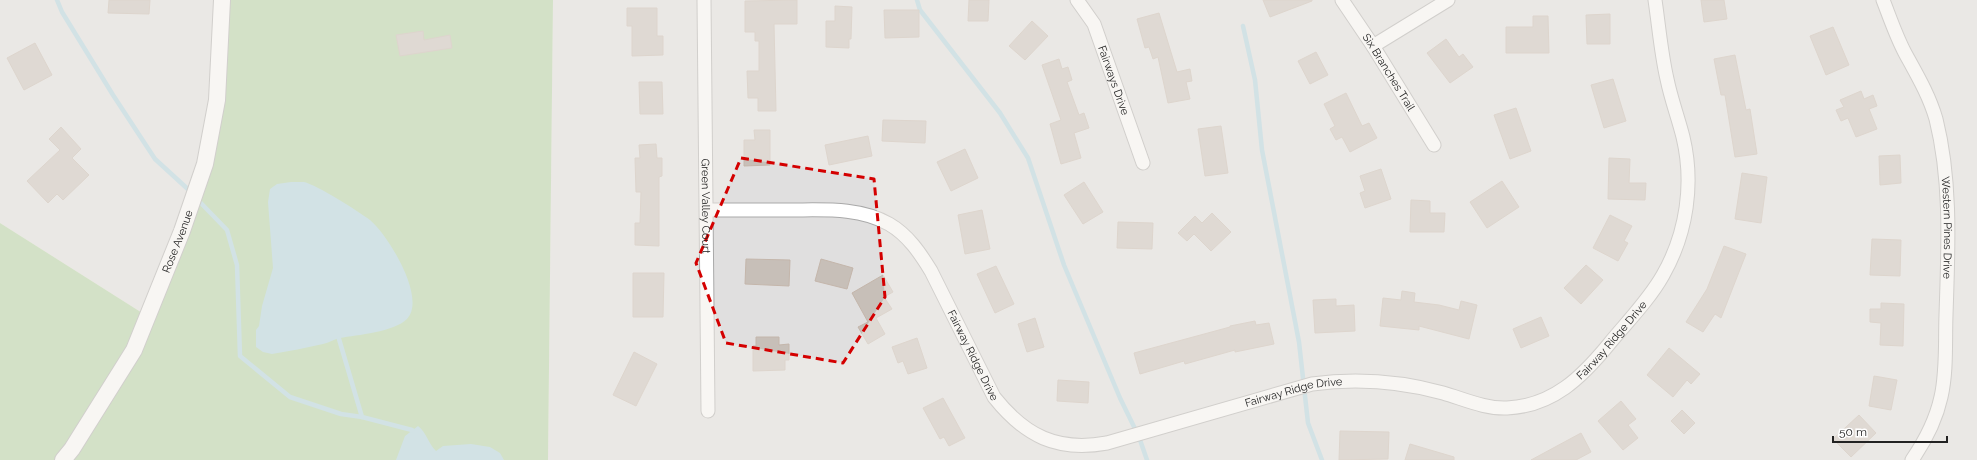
<svg xmlns="http://www.w3.org/2000/svg" width="1977" height="460" font-family="Raleway,sans-serif">
<style>
.residential{fill:#e0dfdf}
.forest{fill:#add19e}
.water{fill:#aad3df}
.lines{fill:none;stroke-linecap:round;stroke-linejoin:round}
.stream{stroke:#aad3df;stroke-width:4.5}
.building{fill:#c7bfb8;stroke:#c4b6ab}
.minor-casing{stroke:#a9a9a9;stroke-width:15}
.tertiary-casing{stroke:#a9a9a9;stroke-width:18}
.minor{stroke:#fff;stroke-width:13}
.tertiary{stroke:#fff;stroke-width:16}
.marked{fill:none;stroke:#d40000;stroke-width:3;stroke-dasharray:8 5;stroke-linejoin:round}
.labels{text-anchor:middle;dominant-baseline:central;stroke-width:3;stroke-linejoin:round;paint-order:stroke}
.street-label{font-size:11px;fill:#222;stroke:#fff}
</style>
<rect width="100%" height="100%" fill="#f2efe9"/>
<g class="residential">
<path d="M 0,0 L 222,0 L 205,164 L 147,316 L 0,223 Z"/>
<path d="M 553,0 L 1977,0 L 1977,460 L 548,460 Z"/>
</g>
<path class="forest" d="M 222,0 L 553,0 L 548,460 L 0,460 L 0,223 L 147,316 L 205,164 Z"/>
<g class="water">
<path d="M 291,182 C 295,182 300,182 304,182 C 317,185 358,211 370,220 C 388,235 427,298 407,319 C 394,332 357,335 340,338 C 334,339 329,343 323,344 C 306,348 289,351 272,354 L 263,352 L 256,347 L 256,330 L 259,326 L 262,306 L 273,268 L 268,202 L 270,189 L 277,184 Z"/>
<path d="M 418,426 C 427,433 428,443 436,451 L 443,446 L 471,444 L 490,447 L 500,453 L 504,460 L 396,460 L 405,436 Z"/>
</g>
<g class="lines">
<g class="stream">
<path d="M 57,0 L 62,12 L 113,95 L 155,159 L 191,192"/>
<path d="M 917,0 L 920,10 L 1000,113 L 1028,158 L 1064,265 L 1120,398 L 1139,437 L 1147,460"/>
<path d="M 1243,26 L 1255,80 L 1262,150 L 1299,342 L 1308,423 L 1322,460"/>
<path d="M 196,198 L 227,230 L 237,265 L 240,356 L 290,397 L 341,414 L 362,417 L 412,430"/>
<path d="M 339,339 L 362,417"/>
</g>
</g>
<g class="building">
<path d="M 109,0 L 150,0 L 149,14 L 108,13 Z"/>
<path d="M 797,0 L 797,24 L 774,24 L 776,111 L 758,111 L 758,98 L 748,98 L 747,71 L 759,71 L 759,41 L 755,41 L 755,32 L 745,32 L 745,1 Z"/>
<path d="M 969,0 L 989,0 L 988,21 L 968,21 Z"/>
<path d="M 1263,0 L 1312,0 L 1312,1 L 1270,17 Z"/>
<path d="M 1701,0 L 1724,0 L 1727,19 L 1704,22 Z"/>
<path d="M 835,6 L 852,7 L 851,39 L 849,39 L 849,48 L 826,47 L 826,21 L 835,21 Z"/>
<path d="M 627,8 L 657,8 L 657,36 L 663,36 L 663,55 L 632,56 L 632,26 L 627,26 Z"/>
<path d="M 884,10 L 919,10 L 919,37 L 885,38 Z"/>
<path d="M 1159,13 L 1177,72 L 1190,69 L 1192,81 L 1186,82 L 1190,99 L 1168,103 L 1158,57 L 1153,59 L 1149,47 L 1145,48 L 1137,19 Z"/>
<path d="M 1610,14 L 1610,44 L 1587,44 L 1586,15 Z"/>
<path d="M 1533,16 L 1548,16 L 1549,53 L 1506,53 L 1506,27 L 1533,27 Z"/>
<path d="M 1032,21 L 1048,36 L 1025,60 L 1009,46 Z"/>
<path d="M 1833,27 L 1849,65 L 1826,75 L 1810,36 Z"/>
<path d="M 423,31 L 424,40 L 450,35 L 452,48 L 400,56 L 396,35 Z"/>
<path d="M 1446,39 L 1459,57 L 1463,54 L 1473,67 L 1450,83 L 1427,53 Z"/>
<path d="M 35,43 L 52,75 L 24,90 L 7,58 Z"/>
<path d="M 1316,52 L 1328,75 L 1310,84 L 1298,61 Z"/>
<path d="M 1735,55 L 1746,110 L 1750,109 L 1757,154 L 1735,157 L 1725,95 L 1721,95 L 1714,59 Z"/>
<path d="M 1059,59 L 1062,69 L 1068,67 L 1072,80 L 1067,82 L 1079,115 L 1084,113 L 1089,128 L 1074,133 L 1081,158 L 1061,164 L 1050,124 L 1061,120 L 1042,65 Z"/>
<path d="M 1613,79 L 1626,121 L 1604,128 L 1591,85 Z"/>
<path d="M 639,82 L 662,82 L 663,114 L 640,114 Z"/>
<path d="M 1861,91 L 1864,99 L 1873,95 L 1877,106 L 1869,109 L 1877,129 L 1856,137 L 1848,118 L 1841,121 L 1836,110 L 1844,107 L 1840,100 Z"/>
<path d="M 1346,93 L 1362,126 L 1369,123 L 1377,138 L 1350,152 L 1342,137 L 1336,140 L 1330,129 L 1335,126 L 1324,104 Z"/>
<path d="M 1516,108 L 1531,151 L 1510,159 L 1494,115 Z"/>
<path d="M 883,120 L 926,121 L 925,143 L 882,141 Z"/>
<path d="M 1221,126 L 1228,173 L 1205,176 L 1198,129 Z"/>
<path d="M 61,127 L 81,149 L 72,158 L 89,175 L 63,200 L 57,194 L 48,203 L 27,181 L 60,150 L 49,139 Z"/>
<path d="M 754,130 L 770,130 L 770,165 L 744,166 L 744,140 L 755,140 Z"/>
<path d="M 868,136 L 872,156 L 829,165 L 825,145 Z"/>
<path d="M 656,144 L 657,158 L 662,158 L 662,176 L 659,177 L 659,246 L 635,245 L 635,223 L 640,223 L 641,192 L 636,192 L 635,158 L 640,158 L 639,145 Z"/>
<path d="M 965,149 L 978,178 L 951,191 L 937,162 Z"/>
<path d="M 1900,155 L 1901,183 L 1880,185 L 1879,156 Z"/>
<path d="M 1609,158 L 1630,159 L 1629,183 L 1646,183 L 1645,200 L 1608,199 Z"/>
<path d="M 1381,169 L 1391,199 L 1365,208 L 1360,193 L 1365,191 L 1360,176 Z"/>
<path d="M 1742,173 L 1767,177 L 1761,223 L 1735,219 Z"/>
<path d="M 1502,181 L 1519,207 L 1487,228 L 1470,202 Z"/>
<path d="M 1084,182 L 1103,212 L 1083,224 L 1064,195 Z"/>
<path d="M 1411,200 L 1430,201 L 1430,213 L 1445,213 L 1444,232 L 1410,232 Z"/>
<path d="M 982,210 L 990,249 L 965,254 L 958,215 Z"/>
<path d="M 1212,213 L 1231,232 L 1211,251 L 1194,234 L 1187,241 L 1178,233 L 1195,216 L 1202,223 Z"/>
<path d="M 1610,215 L 1632,226 L 1624,241 L 1628,243 L 1618,261 L 1593,248 Z"/>
<path d="M 1118,222 L 1153,223 L 1152,249 L 1117,248 Z"/>
<path d="M 1872,239 L 1901,240 L 1900,276 L 1870,275 Z"/>
<path d="M 1724,246 L 1746,254 L 1721,318 L 1715,314 L 1703,332 L 1686,322 L 1707,289 Z"/>
<path d="M 746,259 L 790,260 L 789,286 L 745,284 Z"/>
<path d="M 821,259 L 853,268 L 847,289 L 815,281 Z"/>
<path d="M 1586,265 L 1603,280 L 1581,304 L 1564,288 Z"/>
<path d="M 996,266 L 1014,304 L 995,313 L 977,274 Z"/>
<path d="M 633,273 L 664,273 L 663,317 L 633,317 Z"/>
<path d="M 883,275 L 893,292 L 884,297 L 892,309 L 876,318 L 885,334 L 868,344 L 858,327 L 868,322 L 852,293 Z"/>
<path d="M 1402,291 L 1415,293 L 1414,302 L 1439,305 L 1459,310 L 1461,301 L 1477,305 L 1469,339 L 1419,326 L 1419,330 L 1380,326 L 1383,298 L 1401,300 Z"/>
<path d="M 1336,299 L 1336,306 L 1354,305 L 1355,331 L 1315,333 L 1313,300 Z"/>
<path d="M 1881,303 L 1904,304 L 1903,346 L 1880,345 L 1881,323 L 1870,322 L 1870,309 L 1881,309 Z"/>
<path d="M 1541,317 L 1549,336 L 1521,348 L 1513,329 Z"/>
<path d="M 1035,318 L 1044,347 L 1027,352 L 1018,324 Z"/>
<path d="M 1255,321 L 1256,325 L 1269,323 L 1274,344 L 1235,352 L 1235,350 L 1185,364 L 1184,361 L 1140,374 L 1134,353 L 1230,327 L 1230,326 Z"/>
<path d="M 756,337 L 779,337 L 779,345 L 789,344 L 789,360 L 785,360 L 785,370 L 753,371 L 753,346 L 756,346 Z"/>
<path d="M 917,338 L 927,368 L 908,374 L 903,361 L 898,363 L 892,347 Z"/>
<path d="M 1669,348 L 1700,374 L 1691,384 L 1687,380 L 1673,397 L 1647,375 Z"/>
<path d="M 634,352 L 657,364 L 636,406 L 613,395 Z"/>
<path d="M 1874,376 L 1897,380 L 1891,410 L 1869,406 Z"/>
<path d="M 1058,380 L 1089,382 L 1088,403 L 1057,401 Z"/>
<path d="M 943,398 L 965,438 L 949,446 L 944,437 L 940,439 L 923,408 Z"/>
<path d="M 1621,401 L 1636,419 L 1628,425 L 1638,438 L 1623,450 L 1598,421 Z"/>
<path d="M 1682,410 L 1695,423 L 1684,434 L 1671,421 Z"/>
<path d="M 1859,415 L 1876,433 L 1851,457 L 1833,439 Z"/>
<path d="M 1340,431 L 1389,432 L 1388,459 L 1339,460 Z"/>
<path d="M 1581,433 L 1591,452 L 1576,460 L 1531,460 Z"/>
<path d="M 1410,444 L 1454,457 L 1454,460 L 1405,460 Z"/>
</g>
<g class="lines">
<defs>
<g id="minor">
<path id="s1" d="M 704,0 L 708,411"/>
<path id="s2" d="M 1077,0 L 1094,24 L 1143,163"/>
<path id="s3" d="M 1342,0 L 1373,46 L 1434,145"/>
<path id="s4" d="M 1883,0 C 1890,18 1896,36 1905,53 C 1917,75 1929,95 1936,119 C 1952,183 1948,251 1946,315 C 1945,342 1947,371 1941,397 C 1936,420 1925,441 1912,460"/>
<path d="M 1373,46 L 1448,0"/>
<path id="s5" d="M 707,210 C 735,210 762,210 790,210 C 823,210 859,207 889,224 C 908,235 920,253 931,271 L 994,397 C 1025,436 1057,452 1107,443 L 1312,384 C 1357,378 1399,381 1443,393 C 1464,399 1485,409 1507,408 C 1553,406 1582,377 1609,344 C 1627,322 1649,300 1663,275 C 1687,233 1694,183 1683,137 C 1678,117 1671,99 1667,79 C 1661,53 1659,27 1655,0"/>
</g>
<g id="tertiary">
<path id="s6" d="M 63,460 L 72,449 L 134,350 L 182,231 L 205,164 L 217,100 L 222,0"/>
</g>
</defs>
<use href="#minor" class="minor-casing"/>
<use href="#tertiary" class="tertiary-casing"/>
<use href="#minor" class="minor"/>
<use href="#tertiary" class="tertiary"/>
</g>
<path d="M0 0H1977V460H0ZM 741,158 L 874,179 L 885,297 L 843,363 L 726,343 L 696,263 Z" fill="#f2efe9" fill-opacity=".55" fill-rule="evenodd"/>
<path class="marked" d="M 741,158 L 874,179 L 885,297 L 843,363 L 726,343 L 696,263 Z"/>
<g class="labels">
<g class="street-label">
<text stroke="none"><textPath href="#s3" startOffset="86">Six Branches Trail</textPath></text>
<text stroke="none"><textPath href="#s2" startOffset="89">Fairways Drive</textPath></text>
<text stroke="none"><textPath href="#s1" startOffset="206">Green Valley Court</textPath></text>
<text stroke="none"><textPath href="#s4" startOffset="240">Western Pines Drive</textPath></text>
<text stroke="none"><textPath href="#s6" startOffset="248">Rose Avenue</textPath></text>
<text stroke="none"><textPath href="#s5" startOffset="1059">Fairway Ridge Drive</textPath></text>
<text stroke="none"><textPath href="#s5" startOffset="342">Fairway Ridge Drive</textPath></text>
<text stroke="none"><textPath href="#s5" startOffset="712">Fairway Ridge Drive</textPath></text>
</g>
</g>
<path d="M1833 436v6h114v-6" fill="none" stroke="#222222" stroke-width="2"/>
<text x="1839" y="436" font-size="12" fill="#222222" stroke="#ffffff" stroke-width="3" paint-order="stroke">50 m</text>
</svg>
